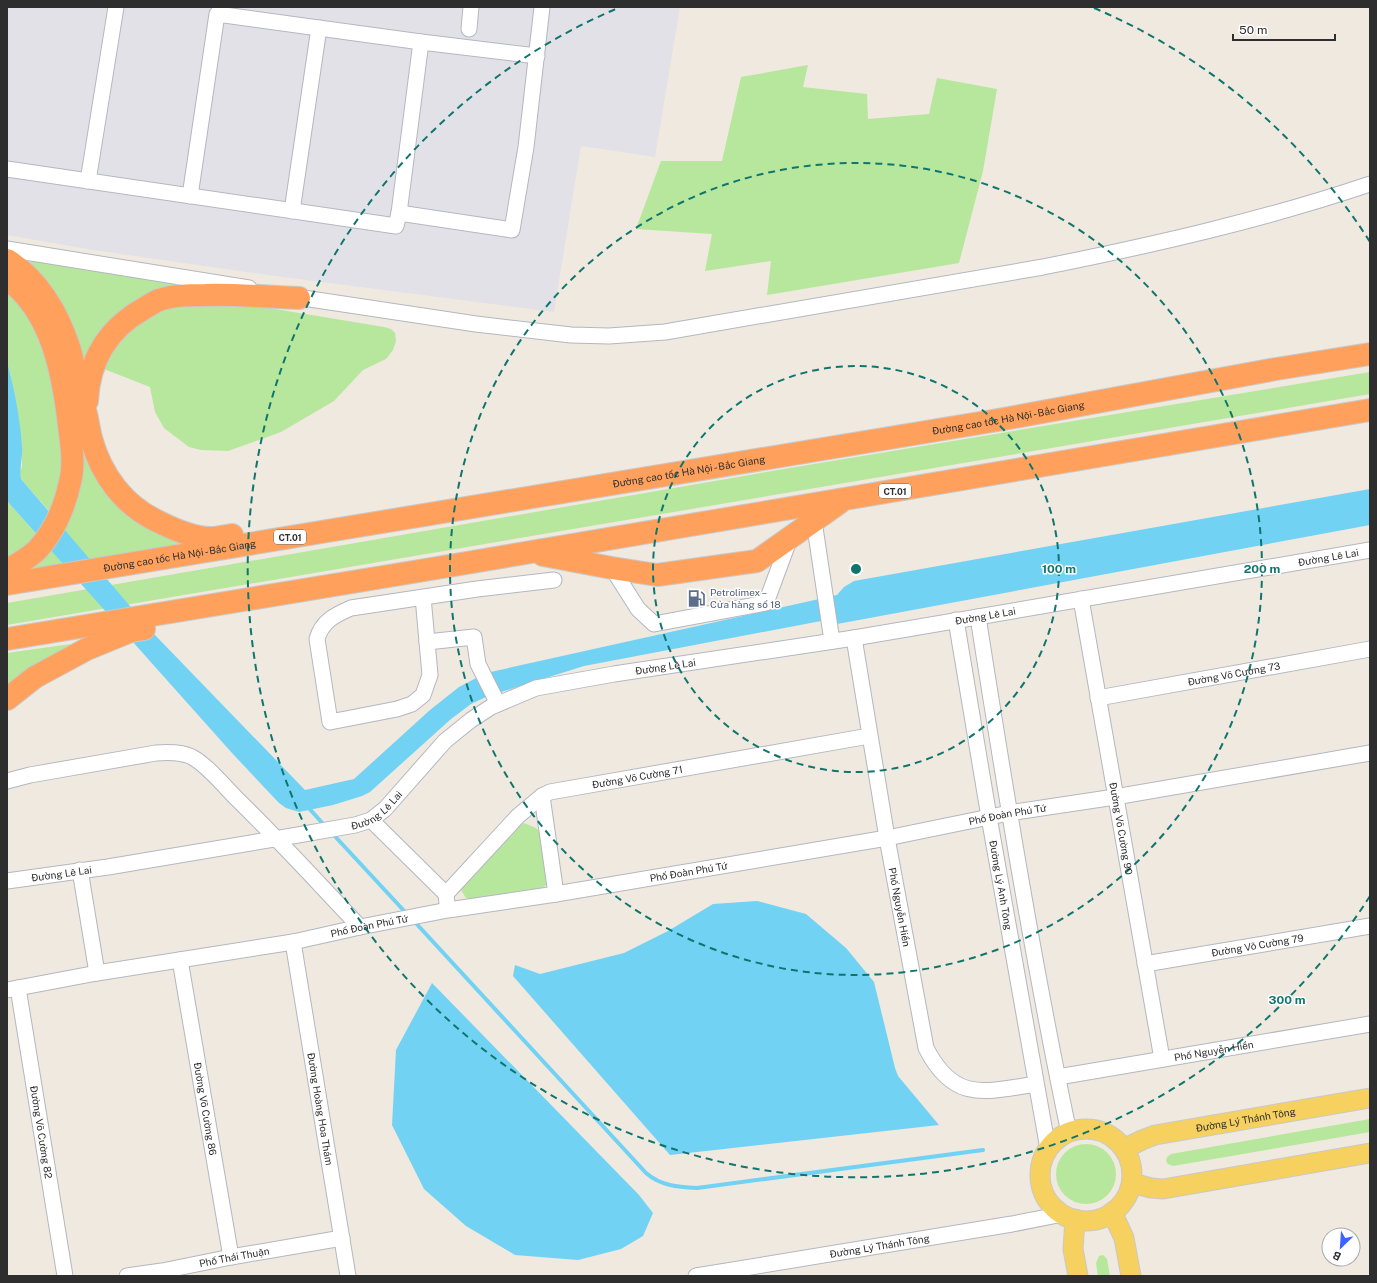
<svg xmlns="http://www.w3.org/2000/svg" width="1377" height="1283" font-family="'Public Sans',sans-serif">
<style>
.industrial{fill:#e3e1e8}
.green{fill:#b6e79c}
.water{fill:#71d2f3}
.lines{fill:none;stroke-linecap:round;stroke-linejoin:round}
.stream{stroke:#71d2f3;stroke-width:4}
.minor-casing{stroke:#b4b7c1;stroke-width:17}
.major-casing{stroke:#c9c9c9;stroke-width:21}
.highway-casing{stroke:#c9c9c9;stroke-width:24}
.minor{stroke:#fff;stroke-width:15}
.major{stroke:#f6d15f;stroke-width:19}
.highway{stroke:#ffa15c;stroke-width:22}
.ring{fill:none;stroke:#0f766e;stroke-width:2;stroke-dasharray:7 5}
.labels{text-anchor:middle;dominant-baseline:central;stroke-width:3;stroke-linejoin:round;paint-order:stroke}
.shield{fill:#fff;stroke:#6d6d6d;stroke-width:1}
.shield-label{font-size:9px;font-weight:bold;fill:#2e2e2e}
.street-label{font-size:10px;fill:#2e2e2e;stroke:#fff}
.service-label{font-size:10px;fill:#4e5e75;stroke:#fff;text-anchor:start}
.centre{fill:#0f766e;stroke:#fff;stroke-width:2}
.ring-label{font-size:12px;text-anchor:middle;font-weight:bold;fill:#0f766e;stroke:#fff;stroke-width:3;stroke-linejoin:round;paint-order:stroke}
</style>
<rect width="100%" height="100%" fill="#efe9e0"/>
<path class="industrial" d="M 7,7 L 680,7 L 655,157 L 581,146 L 554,312 L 267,275 L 87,249 L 7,235 Z"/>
<g class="green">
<path d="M 808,65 L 803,87 L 867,94 L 868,119 L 929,114 L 937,78 L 997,89 L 983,171 L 959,263 L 767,295 L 771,261 L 705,271 L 712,234 L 636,229 L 661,161 L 722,161 L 741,77 Z"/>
<path d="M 31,260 L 187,282 L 86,366 L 53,292 L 45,279 L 32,268 L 30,265 Z"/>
<path d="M 7,288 L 38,323 L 60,394 L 62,479 L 50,512 L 21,479 L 20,472 L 22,466 L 22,446 L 11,377 L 7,361 Z"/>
<path d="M 177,302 L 251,305 L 384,327 L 391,329 L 395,333 L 396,341 L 393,350 L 386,359 L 363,370 L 334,401 L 281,432 L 228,451 L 201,450 L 189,447 L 164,428 L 155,412 L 150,387 L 104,369 C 107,362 109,354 113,348 C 129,327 154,313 177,302 Z"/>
<path d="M 1370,372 L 1370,394 L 7,625 L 7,603 L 796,467 Z"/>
<path d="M 81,445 L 90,460 L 193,549 L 7,579 L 32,561 Z"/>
<path d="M 7,501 L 38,536 L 7,561 Z"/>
<path d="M 71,644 L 25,673 L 7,686 L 7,653 Z"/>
<path d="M 524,823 L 536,828 L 542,834 L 548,884 L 542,888 L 536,890 L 471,900 L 466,898 L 461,890 L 462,886 L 518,827 Z"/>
<path d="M 1370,1119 L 1370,1132 L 1173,1166 L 1168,1164 L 1166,1161 L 1167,1157 L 1171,1154 Z"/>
<circle cx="1086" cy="1174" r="30"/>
<path d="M 1103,1255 L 1107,1259 L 1110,1276 L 1098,1276 L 1096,1263 L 1099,1256 Z"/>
</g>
<g class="water">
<path d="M 7,361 C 14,388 20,418 22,446 C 23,457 19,469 21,479 L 154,634 L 305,790 L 354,779 L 430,710 L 459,687 L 486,673 L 837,595 L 844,587 L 854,581 L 1370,489 L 1370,525 L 837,624 L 821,621 L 584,666 L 488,696 L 471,704 L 451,719 L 370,792 L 362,796 L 333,805 L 299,812 L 286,808 L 279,803 L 232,753 L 7,501 Z"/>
<path d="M 757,901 L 806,914 L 846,948 L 874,982 L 895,1068 L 898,1076 L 939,1125 L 670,1155 L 513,976 L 515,965 L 540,974 L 624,953 L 668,931 L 713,904 Z"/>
<path d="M 432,983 L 639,1195 L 653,1213 L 643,1236 L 621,1249 L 578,1260 L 515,1255 L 466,1226 L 424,1189 L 392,1125 L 396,1050 Z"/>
</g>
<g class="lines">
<g class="stream">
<path d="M 307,806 L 325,826"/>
<path d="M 331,832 L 407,914"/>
<path d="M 413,920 L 646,1173 C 661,1186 678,1187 697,1188 L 983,1150"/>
</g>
<defs>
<g id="minor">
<path d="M 469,29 L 471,7"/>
<path d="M 421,42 L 537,56"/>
<path d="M 7,169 L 396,226 L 399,213 L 512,230 L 526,147 L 542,7"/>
<path d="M 88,181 L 116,7"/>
<path d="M 190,196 L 217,14 L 421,42 L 399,213"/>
<path d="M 292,211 L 319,28"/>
<path d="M 7,249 L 249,288"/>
<path d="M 290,296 L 476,324 L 571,335 L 609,336 L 665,332 L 1043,267 C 1153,245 1263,220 1370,184"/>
<path d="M 814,521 L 832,641"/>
<path d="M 612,568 L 638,609 L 654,624 L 766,603 L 790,538"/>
<path d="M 423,597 L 430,675 L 423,695 L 412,704 L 397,709 L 330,722 L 317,639 C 322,621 335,615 351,608 L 477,589 L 554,580"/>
<path id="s1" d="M 1081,599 L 1162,1059"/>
<path d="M 978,617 C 1005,789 1033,961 1069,1133"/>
<path id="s2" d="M 956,620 L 989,817 L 1048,1149"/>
<path id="s3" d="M 854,638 L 887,838 L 926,1048 C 954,1103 985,1092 1036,1084"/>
<path d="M 427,642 L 474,637 L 478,664 L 498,704"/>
<path id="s4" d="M 1098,698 L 1370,649"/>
<path d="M 7,781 L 30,775 L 156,753 C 168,752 182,752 192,757 C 207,765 225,787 237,799 C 279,840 319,884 360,927"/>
<path d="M 542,796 L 556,894"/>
<path d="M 371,820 L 446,894 L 447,904"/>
<path d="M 80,870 L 97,973"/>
<path id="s5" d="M 7,881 L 108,867 L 298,835 L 355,825 L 371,820 L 385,809 L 445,741 L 471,720 L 491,707 L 536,688 L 614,674 L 854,638 L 1370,550"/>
<path id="s6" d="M 446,894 L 518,816 L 542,796 L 550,792 L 869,736"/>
<path id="s7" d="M 293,942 L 348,1276"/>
<path id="s8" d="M 180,960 L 231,1257"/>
<path id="s9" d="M 1145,964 L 1370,926"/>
<path id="s10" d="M 18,988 L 65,1276"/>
<path id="s11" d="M 7,990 L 97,973 L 293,942 L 360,927 L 448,910 L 556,894 L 887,838 L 1009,813 L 1115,797 L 1370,753"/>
<path id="s12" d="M 1058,1077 L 1370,1024"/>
<path id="s13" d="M 127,1276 L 162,1271 L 231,1257 L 342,1238"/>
<path id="s14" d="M 696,1276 L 1012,1224 L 1063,1214"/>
</g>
<g id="major">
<circle cx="1086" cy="1175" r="46"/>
<path id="s15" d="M 1124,1149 L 1142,1140 L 1155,1135 L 1370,1098"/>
<path d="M 1132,1183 L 1151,1188 L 1163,1189 L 1370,1153"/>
<path d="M 1112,1212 L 1124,1238 L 1131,1276"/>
<path d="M 1075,1219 L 1073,1249 L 1078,1276"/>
</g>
<g id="highway">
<path d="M 7,260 C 38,279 58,313 69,347 C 72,355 73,364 75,373 C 79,387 82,401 86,414 C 88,422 89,430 91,438 C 101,475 124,506 159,522 C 175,530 196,539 214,538 C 220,537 226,536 232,535"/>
<path d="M 7,279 C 52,311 63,374 69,425 C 71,444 75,464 70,482 C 65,506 54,532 37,550 C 29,558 18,564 7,570"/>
<path d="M 87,401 C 89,360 108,329 143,309 C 148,306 154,302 159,300 C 174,295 190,295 205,295 C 236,294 268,297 299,298"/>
<path d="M 543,555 L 612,568 L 657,575 L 757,561 L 839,503"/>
<path id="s16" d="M 7,584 L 998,420 L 1276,369 L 1370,354"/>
<path d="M 7,639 L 419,571 L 1370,410"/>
<path d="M 7,699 L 35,677 L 87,649 L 131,631 L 144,629"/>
</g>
</defs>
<use href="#minor" class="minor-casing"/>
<use href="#major" class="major-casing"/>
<use href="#highway" class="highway-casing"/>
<use href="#minor" class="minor"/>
<use href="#major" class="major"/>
<use href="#highway" class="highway"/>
</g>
<g class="ring">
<circle cx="856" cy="569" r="203"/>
<circle cx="856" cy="569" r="406"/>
<path d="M1370 896A609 609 0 1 1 618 8M1094 8A609 609 0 0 1 1370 242"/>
</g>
<defs>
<symbol id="fuel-bare" viewBox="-9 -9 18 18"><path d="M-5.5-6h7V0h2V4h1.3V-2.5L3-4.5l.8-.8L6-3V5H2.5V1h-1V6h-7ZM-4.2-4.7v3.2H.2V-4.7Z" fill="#5c6f8a" stroke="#fff" stroke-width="2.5" paint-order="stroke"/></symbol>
</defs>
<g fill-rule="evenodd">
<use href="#fuel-bare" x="684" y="586" width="25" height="25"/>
</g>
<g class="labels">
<g class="shield">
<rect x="879" y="484" width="32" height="14" rx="3"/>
<rect x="274" y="530" width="32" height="14" rx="3"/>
</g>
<g class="shield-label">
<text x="895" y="491">CT.01</text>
<text x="290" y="537">CT.01</text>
</g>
<g class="street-label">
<text stroke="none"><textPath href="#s16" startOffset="1015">Đường cao tốc Hà Nội - Bắc Giang</textPath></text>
<text stroke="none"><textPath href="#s16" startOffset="691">Đường cao tốc Hà Nội - Bắc Giang</textPath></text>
<text stroke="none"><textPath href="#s16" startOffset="175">Đường cao tốc Hà Nội - Bắc Giang</textPath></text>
<text stroke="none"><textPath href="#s5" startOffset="1387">Đường Lê Lai</textPath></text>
<text stroke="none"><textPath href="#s5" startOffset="1039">Đường Lê Lai</textPath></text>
<text stroke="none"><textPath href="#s5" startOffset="715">Đường Lê Lai</textPath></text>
<text stroke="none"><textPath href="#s4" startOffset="138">Đường Võ Cường 73</textPath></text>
<text stroke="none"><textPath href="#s6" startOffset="235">Đường Võ Cường 71</textPath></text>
<text stroke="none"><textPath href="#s5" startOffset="379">Đường Lê Lai</textPath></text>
<text stroke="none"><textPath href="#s11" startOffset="1016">Phố Đoàn Phú Tứ</textPath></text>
<text stroke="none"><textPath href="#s1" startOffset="233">Đường Võ Cường 90</textPath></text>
<text stroke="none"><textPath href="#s11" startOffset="692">Phố Đoàn Phú Tứ</textPath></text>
<text stroke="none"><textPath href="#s5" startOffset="55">Đường Lê Lai</textPath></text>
<text stroke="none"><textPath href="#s2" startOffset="269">Đường Lý Anh Tông</textPath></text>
<text stroke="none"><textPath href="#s3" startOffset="273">Phố Nguyễn Hiền</textPath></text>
<text stroke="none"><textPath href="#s11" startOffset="368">Phố Đoàn Phú Tứ</textPath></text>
<text stroke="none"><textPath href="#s9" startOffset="114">Đường Võ Cường 79</textPath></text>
<text stroke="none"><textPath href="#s12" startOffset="158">Phố Nguyễn Hiền</textPath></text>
<text stroke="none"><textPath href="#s8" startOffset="151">Đường Võ Cường 86</textPath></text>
<text stroke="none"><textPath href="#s7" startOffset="169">Đường Hoàng Hoa Thám</textPath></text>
<text stroke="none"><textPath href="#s15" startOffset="126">Đường Lý Thánh Tông</textPath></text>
<text stroke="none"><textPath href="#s10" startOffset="146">Đường Võ Cường 82</textPath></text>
<text stroke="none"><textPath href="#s14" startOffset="186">Đường Lý Thánh Tông</textPath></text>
<text stroke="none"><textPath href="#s13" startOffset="109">Phố Thái Thuận</textPath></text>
</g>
<g class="service-label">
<text x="710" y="592">Petrolimex –<tspan x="710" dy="12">Cửa hàng số 18</tspan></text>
</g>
</g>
<circle cx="856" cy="569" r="6" class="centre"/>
<g class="ring-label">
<text x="1059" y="573">100 m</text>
<text x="1262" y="573">200 m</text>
<text x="1287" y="1004">300 m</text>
</g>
<rect width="1377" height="1283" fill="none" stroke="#2e2e2e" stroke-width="16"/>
<g transform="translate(1341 1247) rotate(205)"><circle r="19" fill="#ffffff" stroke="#ababab"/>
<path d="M0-3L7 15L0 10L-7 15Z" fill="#3e64ff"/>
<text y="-6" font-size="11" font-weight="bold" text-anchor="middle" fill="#2e2e2e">B</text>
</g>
<path d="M1233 34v6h102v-6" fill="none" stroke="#2e2e2e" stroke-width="2"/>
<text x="1239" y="34" font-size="12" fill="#2e2e2e" stroke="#ffffff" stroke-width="3" paint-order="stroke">50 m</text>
</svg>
